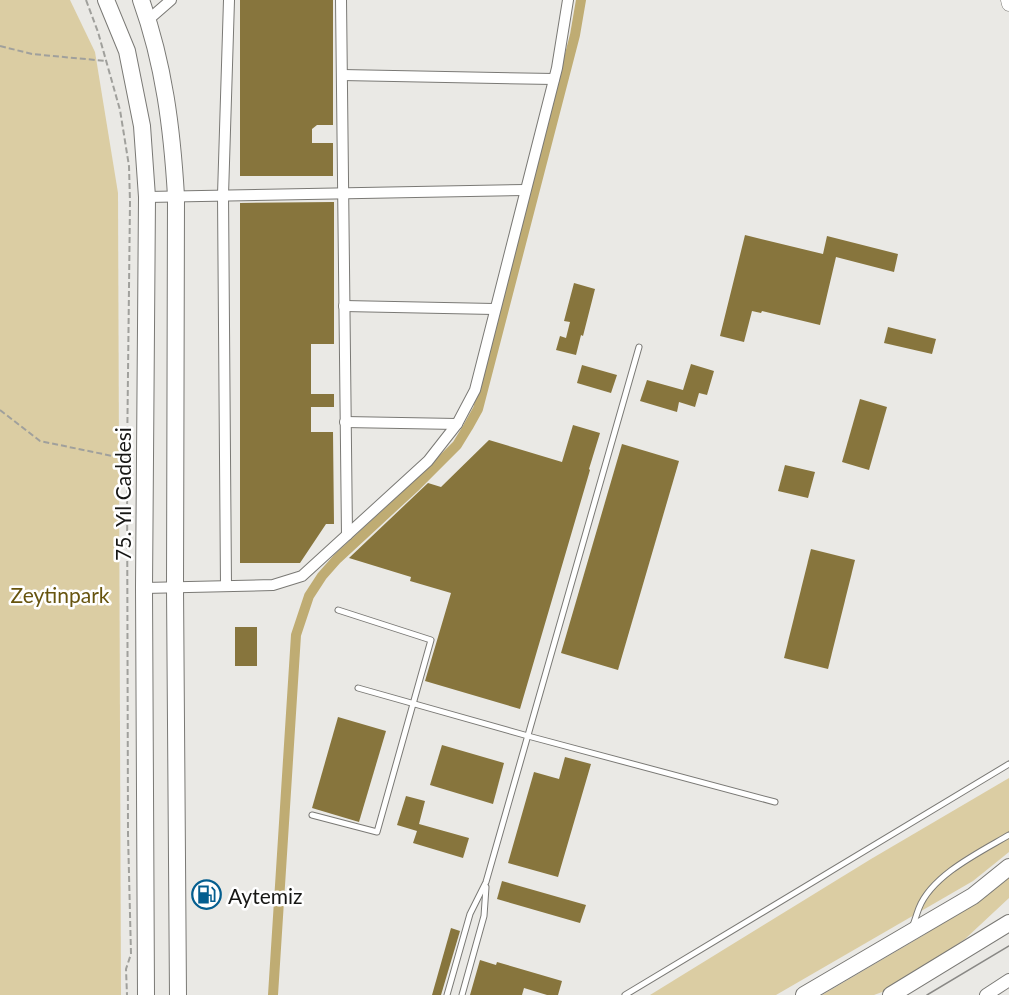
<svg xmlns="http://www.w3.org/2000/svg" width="1009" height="995" font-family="Lato,sans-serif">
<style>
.green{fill:#dbcda3}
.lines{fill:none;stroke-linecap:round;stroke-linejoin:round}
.canal{stroke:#bfac73;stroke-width:10}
.building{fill:#87753d}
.service-casing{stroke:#7a7975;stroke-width:7}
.minor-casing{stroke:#7a7975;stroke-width:12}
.tertiary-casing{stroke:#7a7975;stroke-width:14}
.secondary-casing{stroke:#7a7975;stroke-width:15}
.primary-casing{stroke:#7a7975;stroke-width:18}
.trunk-casing{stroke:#7a7975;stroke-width:18}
.path{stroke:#a0a09c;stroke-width:2;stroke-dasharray:6 3;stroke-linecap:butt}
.service{stroke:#fff;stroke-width:5}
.minor{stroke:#fff;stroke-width:10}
.tertiary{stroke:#fff;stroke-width:12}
.secondary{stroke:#fff;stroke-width:14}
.primary{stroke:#fff;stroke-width:16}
.trunk{stroke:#fff;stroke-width:16}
.tram{stroke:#898885;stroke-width:1.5}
.labels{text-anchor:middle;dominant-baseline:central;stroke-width:5;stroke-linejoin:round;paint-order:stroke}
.street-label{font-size:21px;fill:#171715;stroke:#fff}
.park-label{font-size:21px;fill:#67540e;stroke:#fff}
.poi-label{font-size:21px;fill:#171715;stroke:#fff;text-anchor:start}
</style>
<rect width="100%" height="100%" fill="#eae9e5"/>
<g class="green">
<path d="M 0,0 L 70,0 L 95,52 L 118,193 L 121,995 L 0,995 Z"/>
<path d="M 1009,778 L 1009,852 L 973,881 L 776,995 L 650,995 L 871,859 Z"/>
<path d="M 1009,877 L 1009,898 L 965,939 L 893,988 L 874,995 L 822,995 L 924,935 Z"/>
</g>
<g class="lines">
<path class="canal" d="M 273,995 L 296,635 L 309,596 L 322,576 L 337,559 L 416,486 L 457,445 L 468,427 L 478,409 L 575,35 L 581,0"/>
</g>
<g class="building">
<path d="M 240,0 L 333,0 L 333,125 L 317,125 L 312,129 L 312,143 L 333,143 L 333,176 L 240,176 Z"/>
<path d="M 334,202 L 334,344 L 311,344 L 311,394 L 334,394 L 334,407 L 311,407 L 311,432 L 333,432 L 334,524 L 326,524 L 300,563 L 240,563 L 240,203 Z"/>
<path d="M 745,235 L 823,254 L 827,236 L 898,254 L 894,272 L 836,257 L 820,325 L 762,311 L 761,313 L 752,311 L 744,342 L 720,336 Z"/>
<path d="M 574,283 L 595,289 L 583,336 L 581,335 L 576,355 L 556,350 L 560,336 L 566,338 L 570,322 L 564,321 Z"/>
<path d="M 888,327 L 936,339 L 932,354 L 884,343 Z"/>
<path d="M 691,364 L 714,371 L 707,395 L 699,393 L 695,407 L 679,402 L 677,412 L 640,401 L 647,380 L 683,390 Z"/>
<path d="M 582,365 L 617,375 L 611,393 L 577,383 Z"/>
<path d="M 860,399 L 887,407 L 869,470 L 842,462 Z"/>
<path d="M 573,425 L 600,433 L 589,469 L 590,470 L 520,709 L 425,681 L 451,593 L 410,581 L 411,577 L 349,558 L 428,483 L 441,487 L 489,440 L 562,462 Z"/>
<path d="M 622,444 L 679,461 L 618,670 L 561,653 Z"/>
<path d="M 785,465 L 815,472 L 808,498 L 778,491 Z"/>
<path d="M 811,549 L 855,560 L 828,669 L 784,658 Z"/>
<rect x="235" y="627" width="22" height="39"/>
<path d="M 338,717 L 386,731 L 359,822 L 312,808 Z"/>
<path d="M 442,745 L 504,763 L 493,804 L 430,785 Z"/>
<path d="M 565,757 L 591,764 L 558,877 L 508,863 L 534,772 L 559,779 Z"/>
<path d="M 406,796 L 425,801 L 419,824 L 469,838 L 463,858 L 413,843 L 417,831 L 397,825 Z"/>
<path d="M 502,881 L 586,905 L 580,923 L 497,899 Z"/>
<path d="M 451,928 L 460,931 L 441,995 L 432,995 Z"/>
<path d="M 480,960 L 496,965 L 497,962 L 562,981 L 558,995 L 547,995 L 524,988 L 522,995 L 470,995 Z"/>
</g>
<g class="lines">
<defs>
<g id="service">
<path d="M 358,688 L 528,736 L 775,802"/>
<path d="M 312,815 L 377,832 L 431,640 L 338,610"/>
<path d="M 913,925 C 915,920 917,913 919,908 C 932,875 980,852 1009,835"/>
<path d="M 447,995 L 470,914 L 486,882 L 639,347"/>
<path d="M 462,995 L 484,916 L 486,887"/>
<path d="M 625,995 L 1009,764"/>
</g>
<g id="minor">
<path d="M 341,0 L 347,535"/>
<path d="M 148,20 L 171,0"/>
<path d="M 342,75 L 554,79"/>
<path d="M 147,197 L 525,190"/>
<path d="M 344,306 L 494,309"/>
<path d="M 345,422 L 457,424"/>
<path d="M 226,586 L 223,195 L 229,0"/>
<path d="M 144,588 L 273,585 L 302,576 L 428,461 L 457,424 L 475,390 L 557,68 L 568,0"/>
</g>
<path id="tertiary" d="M 986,995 L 1009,980"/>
<path id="secondary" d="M 1008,0 L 1009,4"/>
<g id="primary">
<path d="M 106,0 L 127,51 L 142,126 L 147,197 L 144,588 L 146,995"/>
<path d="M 141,0 C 164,64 172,129 176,196 L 175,588 L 178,995"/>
</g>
<g id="trunk">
<path d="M 804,995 L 973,896 L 1009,867"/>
<path d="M 891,995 L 1009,923"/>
</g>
</defs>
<use href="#service" class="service-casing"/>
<use href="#minor" class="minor-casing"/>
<use href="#tertiary" class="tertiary-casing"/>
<use href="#secondary" class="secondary-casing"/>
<use href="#primary" class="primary-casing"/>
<use href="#trunk" class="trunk-casing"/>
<g class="path">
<path d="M 86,0 L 98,32 L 120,110 L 129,166 L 130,202 L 127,459 L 128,834 L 131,954 L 126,969 L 127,995"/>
<path d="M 0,46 L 32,54 L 106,61"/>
<path d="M 0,410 L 40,441 L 127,459"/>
</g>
<use href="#service" class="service"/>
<use href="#minor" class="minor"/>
<use href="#tertiary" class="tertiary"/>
<use href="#secondary" class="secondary"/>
<use href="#primary" class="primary"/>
<use href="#trunk" class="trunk"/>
<path class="tram" d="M 927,995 L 1009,946"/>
</g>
<defs>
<symbol id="fuel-ring" viewBox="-11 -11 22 22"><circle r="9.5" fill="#fff" stroke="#045e8f" stroke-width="1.5"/><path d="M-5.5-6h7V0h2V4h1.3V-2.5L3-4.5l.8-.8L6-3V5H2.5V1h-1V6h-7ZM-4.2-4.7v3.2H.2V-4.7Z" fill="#045e8f"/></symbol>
</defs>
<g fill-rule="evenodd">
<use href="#fuel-ring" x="190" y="878" width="33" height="33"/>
</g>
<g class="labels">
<g class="street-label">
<text transform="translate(122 494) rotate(-90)">75. Yıl Caddesi</text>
</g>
<g class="park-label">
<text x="60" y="594">Zeytinpark</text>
</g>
<g class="poi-label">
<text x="228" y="895">Aytemiz</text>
</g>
</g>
</svg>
